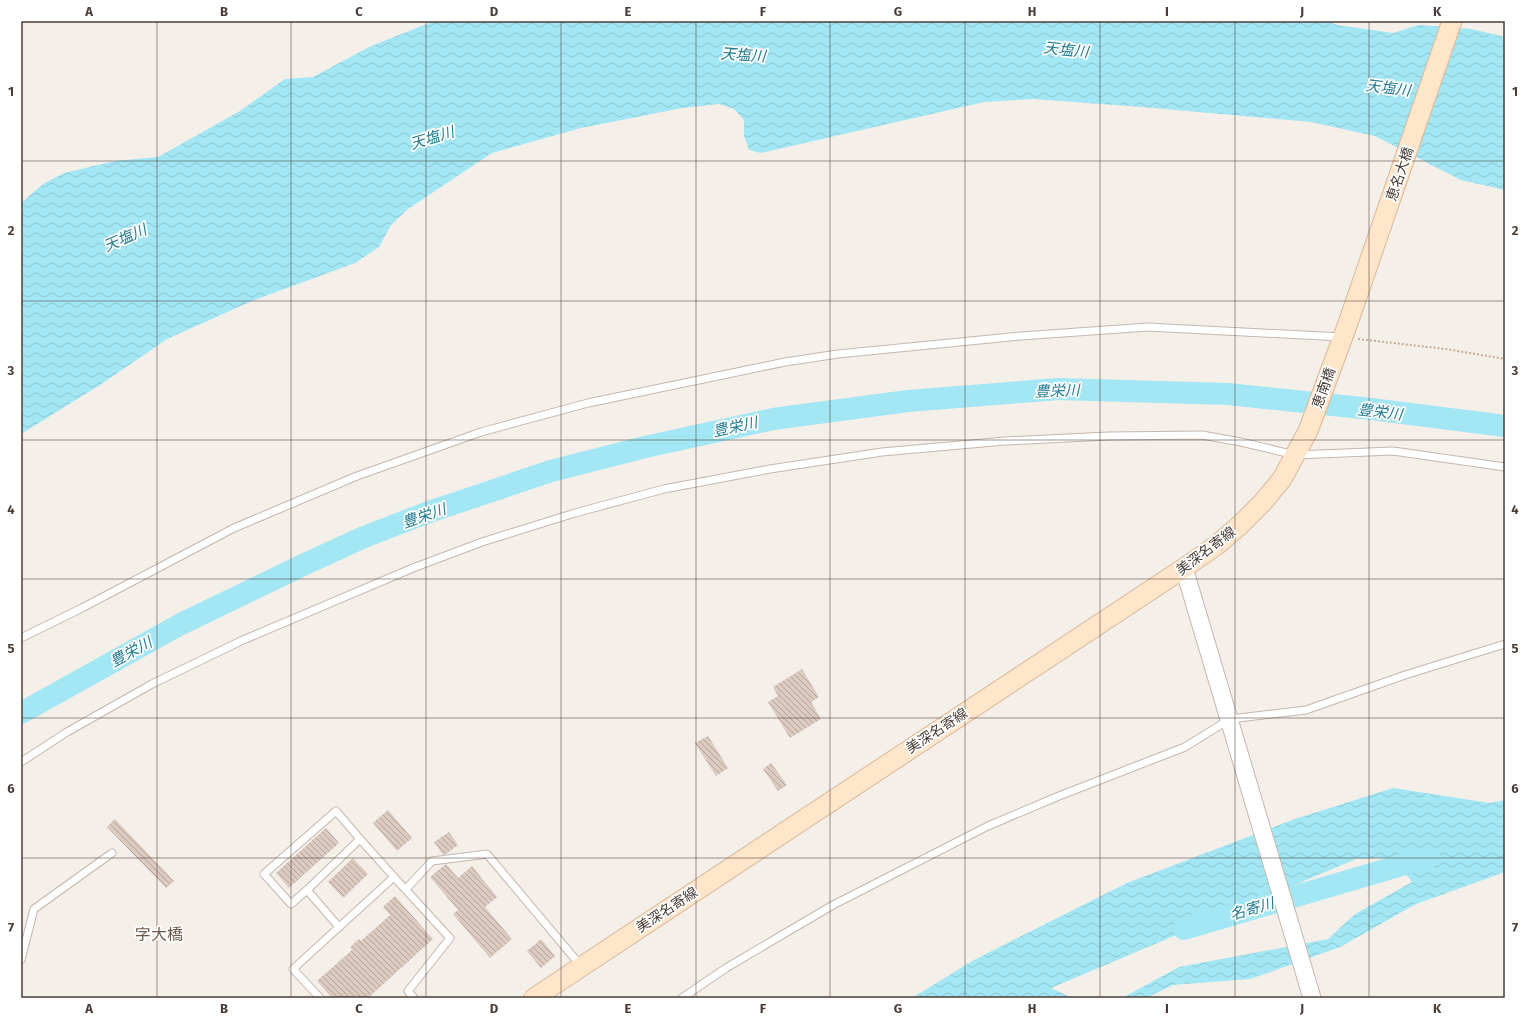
<svg xmlns="http://www.w3.org/2000/svg" width="1526" height="1019" font-family="'Fira Sans','Noto Sans JP',sans-serif">
<style>
.water{fill:url(#water-waves);fill-rule:evenodd}
.lines{fill:none;stroke-linecap:round;stroke-linejoin:round}
.river{stroke:#a3e6f4;stroke-width:22}
.building{fill:url(#building-back-hatch)}
.service-casing{stroke:#c4b7ae;stroke-width:9}
.tertiary-casing{stroke:#c4b7ae;stroke-width:19}
.secondary-casing{stroke:#dab999;stroke-width:21}
.path{stroke:#c4ac9b;stroke-width:2;stroke-dasharray:2 2;stroke-linecap:butt}
.service{stroke:#fff;stroke-width:7}
.tertiary{stroke:#fff;stroke-width:17}
.secondary{stroke:#ffe5c9;stroke-width:19}
.grid{fill:none;stroke:#493e37;stroke-width:1;stroke-opacity:0.55}
.labels{text-anchor:middle;dominant-baseline:central;stroke-width:3.5;stroke-linejoin:round;paint-order:stroke}
.street-label{font-size:14px;fill:#493e37;stroke:#fff}
.water-label{font-size:15px;font-style:italic;fill:#237c91;stroke:#fff}
.quarter-label{font-size:16px;fill:#6d594d;stroke:#fff}
.neatline{fill:none;stroke:#493e37;stroke-width:1.5}
.grid-label{font-size:13px;text-anchor:middle;font-weight:bold;fill:#493e37}
</style>
<defs>
<pattern id="water-waves" width="16" height="10" patternUnits="userSpaceOnUse"><rect width="16" height="10" fill="#a3e6f4"/><path d="M0 5q4-4 8 0t8 0" fill="none" stroke="#8ec6d2"/></pattern>
<pattern id="building-back-hatch" width="6" height="6" patternUnits="userSpaceOnUse"><rect width="6" height="6" fill="#dbcac0"/><path d="M-1 5l2 2M0 0l6 6M5-1l2 2" fill="none" stroke="#b4a59d"/></pattern>
</defs>
<rect width="100%" height="100%" fill="#f5efe9"/>
<g class="water">
<path d="M 434,21 L 1325,21 L 1338,25 L 1393,33 L 1419,25 L 1471,29 L 1505,37 L 1505,190 L 1461,180 L 1375,136 L 1311,122 L 1142,107 L 1033,99 L 984,102 L 761,153 L 749,150 L 744,136 L 744,120 L 734,109 L 719,104 L 682,108 L 581,128 L 492,153 L 408,209 L 391,225 L 379,247 L 355,263 L 252,301 L 167,339 L 100,385 L 21,434 L 21,203 L 43,184 L 64,173 L 115,161 L 158,157 L 240,111 L 285,79 L 313,77 L 369,47 Z"/>
<path d="M 1393,788 L 1490,803 L 1505,800 L 1505,872 L 1416,904 L 1340,947 L 1250,979 L 1173,985 L 1146,998 L 912,998 L 974,960 L 1127,883 L 1295,819 ZM 1395,858 L 1412,882 L 1355,914 L 1328,939 L 1179,967 L 1124,997 L 1070,997 L 1051,988 L 1356,859 Z"/>
</g>
<g class="lines">
<g class="river">
<path d="M 21,713 L 179,625 L 305,564 L 364,537 L 429,512 L 551,471 L 645,447 L 773,419 L 908,401 L 1058,389 L 1228,394 L 1371,409 L 1505,426"/>
<path d="M 1184,929 L 1429,857"/>
</g>
</g>
<g class="building">
<path d="M 802,669 L 819,697 L 811,702 L 821,719 L 790,738 L 768,702 L 778,696 L 773,687 Z"/>
<path d="M 708,736 L 728,768 L 716,776 L 695,743 Z"/>
<path d="M 771,763 L 787,785 L 778,791 L 763,769 Z"/>
<path d="M 388,810 L 412,838 L 397,851 L 373,823 Z"/>
<path d="M 115,819 L 174,881 L 166,888 L 107,827 Z"/>
<path d="M 326,828 L 339,843 L 289,888 L 276,873 Z"/>
<path d="M 449,832 L 458,845 L 446,854 L 443,855 L 434,842 Z"/>
<path d="M 353,858 L 368,874 L 343,898 L 328,882 Z"/>
<path d="M 446,864 L 458,878 L 472,866 L 497,897 L 485,907 L 512,939 L 490,958 L 453,914 L 458,910 L 430,877 Z"/>
<path d="M 395,896 L 433,939 L 368,998 L 332,998 L 317,981 L 352,950 L 350,947 L 359,939 L 361,941 L 390,915 L 383,907 Z"/>
<path d="M 541,939 L 555,956 L 541,968 L 527,951 Z"/>
</g>
<g class="lines">
<defs>
<g id="service">
<path d="M 21,638 L 82,608 L 234,528 L 357,476 L 481,432 L 588,403 L 785,362 L 838,354 L 1021,336 L 1148,327 L 1342,337"/>
<path d="M 21,762 L 67,732 L 152,684 L 243,640 L 413,568 L 482,542 L 575,513 L 664,489 L 770,469 L 882,452 L 1005,441 L 1109,436 L 1202,435 L 1241,442 L 1295,455 L 1393,451 L 1505,467"/>
<path d="M 406,889 L 432,861 L 487,854 L 581,966"/>
<path d="M 307,890 L 291,904 L 264,874 L 336,811 L 360,839"/>
<path d="M 339,927 L 307,890 L 360,839 L 394,877"/>
<path d="M 21,960 L 34,909 L 112,853"/>
<path d="M 320,998 L 293,969 L 394,877 L 450,938 L 408,991 L 414,998"/>
<path d="M 682,998 L 726,968 L 833,905 L 988,826 L 1059,796 L 1185,747 L 1230,719 L 1306,710 L 1405,675 L 1505,644"/>
</g>
<path id="tertiary" d="M 1184,568 L 1312,998"/>
<path id="secondary" d="M 534,998 L 1184,568 L 1217,545 L 1241,524 L 1263,502 L 1282,479 L 1308,431 L 1347,326 L 1452,21"/>
</defs>
<use href="#service" class="service-casing"/>
<use href="#tertiary" class="tertiary-casing"/>
<use href="#secondary" class="secondary-casing"/>
<path class="path" d="M 1358,339 L 1446,349 L 1505,359"/>
<use href="#service" class="service"/>
<use href="#tertiary" class="tertiary"/>
<use href="#secondary" class="secondary"/>
</g>
<path class="grid" d="M 157,21 L 157,998M 291,21 L 291,998M 426,21 L 426,998M 561,21 L 561,998M 696,21 L 696,998M 830,21 L 830,998M 965,21 L 965,998M 1100,21 L 1100,998M 1235,21 L 1235,998M 1369,21 L 1369,998M 21,161 L 1505,161M 21,301 L 1505,301M 21,440 L 1505,440M 21,579 L 1505,579M 21,718 L 1505,718M 21,858 L 1505,858"/>
<g class="labels">
<g class="street-label">
<text transform="translate(1400 174) rotate(-71)">恵名大橋</text>
<text transform="translate(1324 388) rotate(-70)">恵南橋</text>
<text transform="translate(1206 551) rotate(-37)">美深名寄線</text>
<text transform="translate(937 731) rotate(-33)">美深名寄線</text>
<text transform="translate(667 910) rotate(-33)">美深名寄線</text>
</g>
<g class="water-label">
<text transform="translate(1066 50) rotate(6)">天塩川</text>
<text transform="translate(743 55) rotate(4)">天塩川</text>
<text transform="translate(1388 88) rotate(7)">天塩川</text>
<text transform="translate(432 138) rotate(-17)">天塩川</text>
<text transform="translate(125 238) rotate(-24)">天塩川</text>
<text transform="translate(1057 391) rotate(-2)">豊栄川</text>
<text transform="translate(1380 412) rotate(7)">豊栄川</text>
<text transform="translate(735 427) rotate(-12)">豊栄川</text>
<text transform="translate(424 516) rotate(-19)">豊栄川</text>
<text transform="translate(131 652) rotate(-29)">豊栄川</text>
<text transform="translate(1252 909) rotate(-16)">名寄川</text>
</g>
<g class="quarter-label">
<text x="159" y="934">字大橋</text>
</g>
</g>
<rect width="1526" height="1019" fill="none" stroke="#ffffff" stroke-width="44"/>
<rect x="22" y="22" width="1482" height="975" class="neatline"/>
<g class="grid-label">
<text x="89" y="16">A</text>
<text x="224" y="16">B</text>
<text x="359" y="16">C</text>
<text x="494" y="16">D</text>
<text x="628" y="16">E</text>
<text x="763" y="16">F</text>
<text x="898" y="16">G</text>
<text x="1032" y="16">H</text>
<text x="1167" y="16">I</text>
<text x="1302" y="16">J</text>
<text x="1437" y="16">K</text>
<text x="11" y="96">1</text>
<text x="1515" y="96">1</text>
<text x="11" y="235">2</text>
<text x="1515" y="235">2</text>
<text x="11" y="375">3</text>
<text x="1515" y="375">3</text>
<text x="11" y="514">4</text>
<text x="1515" y="514">4</text>
<text x="11" y="653">5</text>
<text x="1515" y="653">5</text>
<text x="11" y="793">6</text>
<text x="1515" y="793">6</text>
<text x="11" y="932">7</text>
<text x="1515" y="932">7</text>
<text x="89" y="1013">A</text>
<text x="224" y="1013">B</text>
<text x="359" y="1013">C</text>
<text x="494" y="1013">D</text>
<text x="628" y="1013">E</text>
<text x="763" y="1013">F</text>
<text x="898" y="1013">G</text>
<text x="1032" y="1013">H</text>
<text x="1167" y="1013">I</text>
<text x="1302" y="1013">J</text>
<text x="1437" y="1013">K</text>
</g>
</svg>
